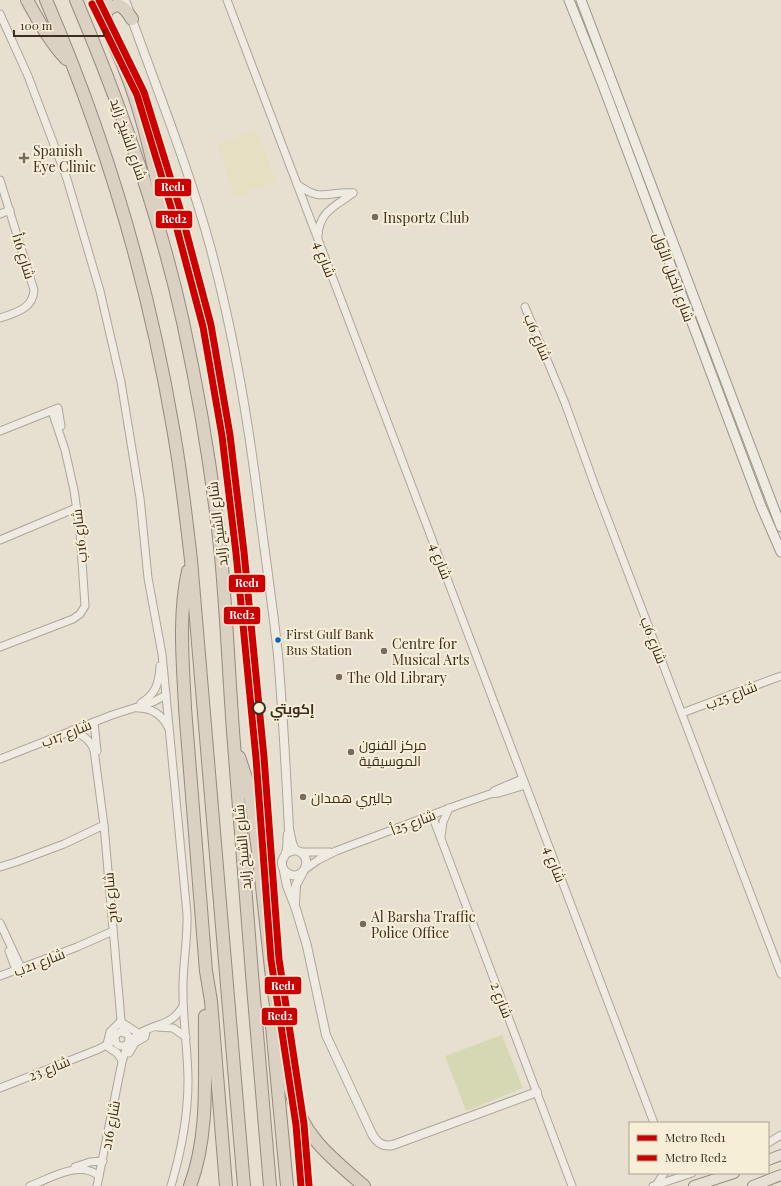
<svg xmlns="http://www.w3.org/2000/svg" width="781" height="1186" font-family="'Playfair Display',Cairo,serif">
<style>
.farmland{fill:#e6dfc2}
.green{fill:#d6d7b3}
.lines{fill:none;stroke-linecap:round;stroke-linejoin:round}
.minor-casing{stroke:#ada599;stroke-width:9}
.tertiary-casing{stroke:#ada599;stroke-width:10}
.secondary-casing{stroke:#9c958a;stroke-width:11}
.primary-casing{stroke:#928b80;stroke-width:12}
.motorway-casing{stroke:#928b80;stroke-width:14}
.minor{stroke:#efebe3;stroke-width:7}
.tertiary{stroke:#efebe3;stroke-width:8}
.secondary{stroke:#efebe3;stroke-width:9}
.primary{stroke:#e6e1d4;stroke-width:10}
.motorway{stroke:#dad1c2;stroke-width:12}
.metro-1-casing{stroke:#f7eed8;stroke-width:10}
.metro-2-casing{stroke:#f7eed8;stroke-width:10}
.metro-1{stroke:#c00;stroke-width:7}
.metro-2{stroke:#c00;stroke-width:7}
.poi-dot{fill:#786c5e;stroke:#f7eed8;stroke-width:1.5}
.bus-dot{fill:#0065bd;stroke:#f7eed8;stroke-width:1.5}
.stop-dot{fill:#f7eed8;stroke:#3d2e20;stroke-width:2}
.labels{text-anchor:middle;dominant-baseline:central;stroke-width:4;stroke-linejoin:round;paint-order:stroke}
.bus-label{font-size:13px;fill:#3d2e20;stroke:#f7eed8;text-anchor:start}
.street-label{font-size:14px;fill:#3d2e20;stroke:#f7eed8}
.poi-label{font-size:14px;fill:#3d2e20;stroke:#f7eed8;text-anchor:start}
.stop-label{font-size:14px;font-weight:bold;fill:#3d2e20;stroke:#f7eed8;text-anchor:start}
.line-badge{stroke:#f7eed8;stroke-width:1.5}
.badge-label{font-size:11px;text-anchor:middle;font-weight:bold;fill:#fff}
</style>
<rect width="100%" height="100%" fill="#e7e0d1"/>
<path class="farmland" d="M 256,130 L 277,182 L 234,197 L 217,144 Z"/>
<path class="green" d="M 502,1035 L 523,1088 L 466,1111 L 445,1056 Z"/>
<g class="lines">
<defs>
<g id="minor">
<path d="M 227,0 L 654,1123"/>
<path d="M 0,14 L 28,76 L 67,179 L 100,291 L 121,382 L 140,498 L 148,578 L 162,654 L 187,914 C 188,941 182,967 183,993 C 183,1022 188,1052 188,1081 C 188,1117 181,1152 171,1186"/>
<path d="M 0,180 L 34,290 C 33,309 15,313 0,318"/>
<path d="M 297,184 C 321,203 327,191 353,193"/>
<path d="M 0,214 L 10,210"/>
<path d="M 318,236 C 319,211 336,206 353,193"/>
<path d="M 525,307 L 565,403 L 595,486 L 781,974"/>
<path d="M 0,431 L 58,408 L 61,426"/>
<path d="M 0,540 L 76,508"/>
<path d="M 0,647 L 73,619 L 80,614 L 85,606 L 80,532 L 74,490 L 65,450 L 52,411"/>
<path d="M 141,703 C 156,694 159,683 160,666"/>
<path d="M 138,708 C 152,708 162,715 168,727"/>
<path d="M 682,713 L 781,676"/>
<path d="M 94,722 L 97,751"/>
<path d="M 72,730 C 82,735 90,739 94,750 L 104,825 L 121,1020 L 124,1033"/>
<path d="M 0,759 L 112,715 L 153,702 L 166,695"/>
<path d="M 494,791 L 522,779"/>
<path d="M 432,815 L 572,1186"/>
<path d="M 441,837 L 443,822 L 449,808"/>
<path d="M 301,852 L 330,852"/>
<path d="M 0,867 L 16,862 L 64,844 L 104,825"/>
<path d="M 304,870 L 318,860 L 336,851 L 458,805 L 490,794 L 499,793 L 525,785"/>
<path d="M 0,923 L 21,968"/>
<path d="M 9,951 L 16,970"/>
<path d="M 0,976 L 77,947 L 113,931"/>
<path d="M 121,1022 L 138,1033"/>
<path d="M 157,1027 L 173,1028 L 186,1037"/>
<circle cx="122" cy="1039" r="7"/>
<path d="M 129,1041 C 134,1038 138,1035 142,1032 C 160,1022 171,1026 183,1006"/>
<path d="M 107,1044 L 110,1032 L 120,1022"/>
<path d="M 108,1047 L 117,1053 L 122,1060"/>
<path d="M 129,1053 L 135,1043 L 145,1037 L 146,1031"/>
<path d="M 0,1088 L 99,1049 L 115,1040"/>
<path d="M 768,1143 L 781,1135"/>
<path d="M 75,1167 L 90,1162 L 103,1161"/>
<path d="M 657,1184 L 664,1173"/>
<path d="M 30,1186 C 51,1178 79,1160 99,1176"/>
<path d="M 97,1186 L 122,1062 L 128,1043"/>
<path d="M 653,1186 L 692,1173"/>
</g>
<g id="tertiary">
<path d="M 125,0 C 154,82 187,162 210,246 C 234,334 249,424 260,515 C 266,561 273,608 278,655 C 283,713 286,771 289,829 L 292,843 L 295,850"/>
<path d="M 286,853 L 295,850 C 316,855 304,882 289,874 C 285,872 282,868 282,864 C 281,859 285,857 286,853 C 288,848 287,840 288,834"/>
<path d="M 284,871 L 287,886 L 296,909 L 307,946 L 326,1035 L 372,1134 C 377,1143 383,1147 393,1145 L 537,1092"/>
<path d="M 295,903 L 296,885 L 303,872"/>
</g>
<g id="secondary">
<path d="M 569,0 L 602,83 L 761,506 L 781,552"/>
<path d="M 581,0 L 781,527"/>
</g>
<g id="primary">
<path d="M 768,1160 L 781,1155"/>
<path d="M 694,1186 L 734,1173"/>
<path d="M 753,1186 L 781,1175"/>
</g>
<g id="motorway">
<path d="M 27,0 C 38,20 50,42 66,59"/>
<path d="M 46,0 C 105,137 148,281 173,428 C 181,472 186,516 191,560 L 244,1186"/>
<path d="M 76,0 C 120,104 159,212 183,322 C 200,400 213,478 221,556 C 227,619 229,681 234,744 C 245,891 257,1039 270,1186"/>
<path d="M 106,0 C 101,24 117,48 125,70 C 136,97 144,126 151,155 C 156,176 162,197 160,219"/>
<path d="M 104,13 C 118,0 123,5 132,19"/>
<path d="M 188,571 C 178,616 183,663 185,708 L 206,971 L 211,1001 L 226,1186"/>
<path d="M 239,757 L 247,781 L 252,806 L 259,859 L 273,987 L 290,1089 C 303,1136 328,1155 364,1186"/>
<path d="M 272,1026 L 287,1186"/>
<path d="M 190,1186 C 210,1133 204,1072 205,1016"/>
</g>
</defs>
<use href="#minor" class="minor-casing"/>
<use href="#tertiary" class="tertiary-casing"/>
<use href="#secondary" class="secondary-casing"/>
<use href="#primary" class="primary-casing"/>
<use href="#motorway" class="motorway-casing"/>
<use href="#minor" class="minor"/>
<use href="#tertiary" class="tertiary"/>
<use href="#secondary" class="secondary"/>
<use href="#primary" class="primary"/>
<use href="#motorway" class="motorway"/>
<defs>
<path id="metro-1" d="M 99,0 L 144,92 L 181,212 L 211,325 L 230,435 L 244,552 L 264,757 L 279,959 L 304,1124 L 309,1186"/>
<path id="metro-2" d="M 92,4 L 137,95 L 173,214 L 203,327 L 222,436 L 236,553 L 256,758 L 271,960 L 296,1125 L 301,1186"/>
</defs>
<use href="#metro-1" class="metro-1-casing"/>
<use href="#metro-2" class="metro-2-casing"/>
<use href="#metro-1" class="metro-1"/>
<use href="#metro-2" class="metro-2"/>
</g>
<g class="poi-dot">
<path d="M22 152h4v4h4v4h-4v4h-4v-4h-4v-4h4z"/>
<circle cx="375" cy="217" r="4"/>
<circle cx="384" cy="651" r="4"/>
<circle cx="339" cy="677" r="4"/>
<circle cx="351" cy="752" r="4"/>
<circle cx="303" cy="797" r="4"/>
<circle cx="363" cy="924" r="4"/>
</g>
<circle class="bus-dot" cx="278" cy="640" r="3.5"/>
<circle class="stop-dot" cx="259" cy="708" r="6"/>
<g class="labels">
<g class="bus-label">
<text x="286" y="633">First Gulf Bank<tspan x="286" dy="16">Bus Station</tspan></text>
</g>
<g class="street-label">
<text transform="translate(129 139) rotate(71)">شارع الشيخ زايد</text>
<text transform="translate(24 256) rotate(73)">شارع 16أ</text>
<text transform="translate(325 259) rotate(69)">شارع 4</text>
<text transform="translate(674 277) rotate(70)">شارع الخيل الأول</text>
<text transform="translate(538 337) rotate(67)">شارع 6ب</text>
<text transform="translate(217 524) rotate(-97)">شارع الشيخ زايد</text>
<text transform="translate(79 536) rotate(-96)">شارع 16ب</text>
<text transform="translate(441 561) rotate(69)">شارع 4</text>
<text transform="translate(654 640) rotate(69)">شارع 6ب</text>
<text transform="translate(731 695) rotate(-21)">شارع 25ب</text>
<text transform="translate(66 733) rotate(-21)">شارع 17ب</text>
<text transform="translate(413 822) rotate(-21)">شارع 25أ</text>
<text transform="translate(242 847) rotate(-95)">شارع الشيخ زايد</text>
<text transform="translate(555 864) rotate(69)">شارع 4</text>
<text transform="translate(110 898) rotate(-95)">شارع 16ج</text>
<text transform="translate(39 962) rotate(-21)">شارع 21ب</text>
<text transform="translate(502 1000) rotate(69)">شارع 2</text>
<text transform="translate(49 1068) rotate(-22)">شارع 23</text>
<text transform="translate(110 1125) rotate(-79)">شارع 16د</text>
</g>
<g class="poi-label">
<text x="33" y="150">Spanish<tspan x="33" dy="16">Eye Clinic</tspan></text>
<text x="383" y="217">Insportz Club</text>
<text x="392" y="643">Centre for<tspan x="392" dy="16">Musical Arts</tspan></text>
<text x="347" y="677">The Old Library</text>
<text x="359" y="744">مركز الفنون<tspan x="359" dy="16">الموسيقية</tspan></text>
<text x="311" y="797">جاليري همدان</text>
<text x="371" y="916">Al Barsha Traffic<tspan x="371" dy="16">Police Office</tspan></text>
</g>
<g class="stop-label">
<text x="270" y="708">إكويتي</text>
</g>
</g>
<g class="line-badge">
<rect x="154" y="178" width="38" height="19" rx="4" fill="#c00"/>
<rect x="155" y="210" width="38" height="19" rx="4" fill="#c00"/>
<rect x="228" y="574" width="38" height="19" rx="4" fill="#c00"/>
<rect x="223" y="606" width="38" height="19" rx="4" fill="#c00"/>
<rect x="264" y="976" width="38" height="19" rx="4" fill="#c00"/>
<rect x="261" y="1007" width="37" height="19" rx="4" fill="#c00"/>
</g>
<g class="badge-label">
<text x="173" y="191">Red1</text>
<text x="174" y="223">Red2</text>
<text x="247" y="587">Red1</text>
<text x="242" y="619">Red2</text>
<text x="283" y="990">Red1</text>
<text x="280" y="1020">Red2</text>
</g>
<rect x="629" y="1122" width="140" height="52" fill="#f7eed8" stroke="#ada18e"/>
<rect x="637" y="1135" width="20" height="6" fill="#cc0000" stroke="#ada18e"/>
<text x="665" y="1142" font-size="12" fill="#3d2e20">Metro Red1</text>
<rect x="637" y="1155" width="20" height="6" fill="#cc0000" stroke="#ada18e"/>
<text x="665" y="1162" font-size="12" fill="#3d2e20">Metro Red2</text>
<path d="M14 30v6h90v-6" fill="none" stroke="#3d2e20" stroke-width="2"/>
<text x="20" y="30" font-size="12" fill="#3d2e20" stroke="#f7eed8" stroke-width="3" paint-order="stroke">100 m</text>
</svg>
